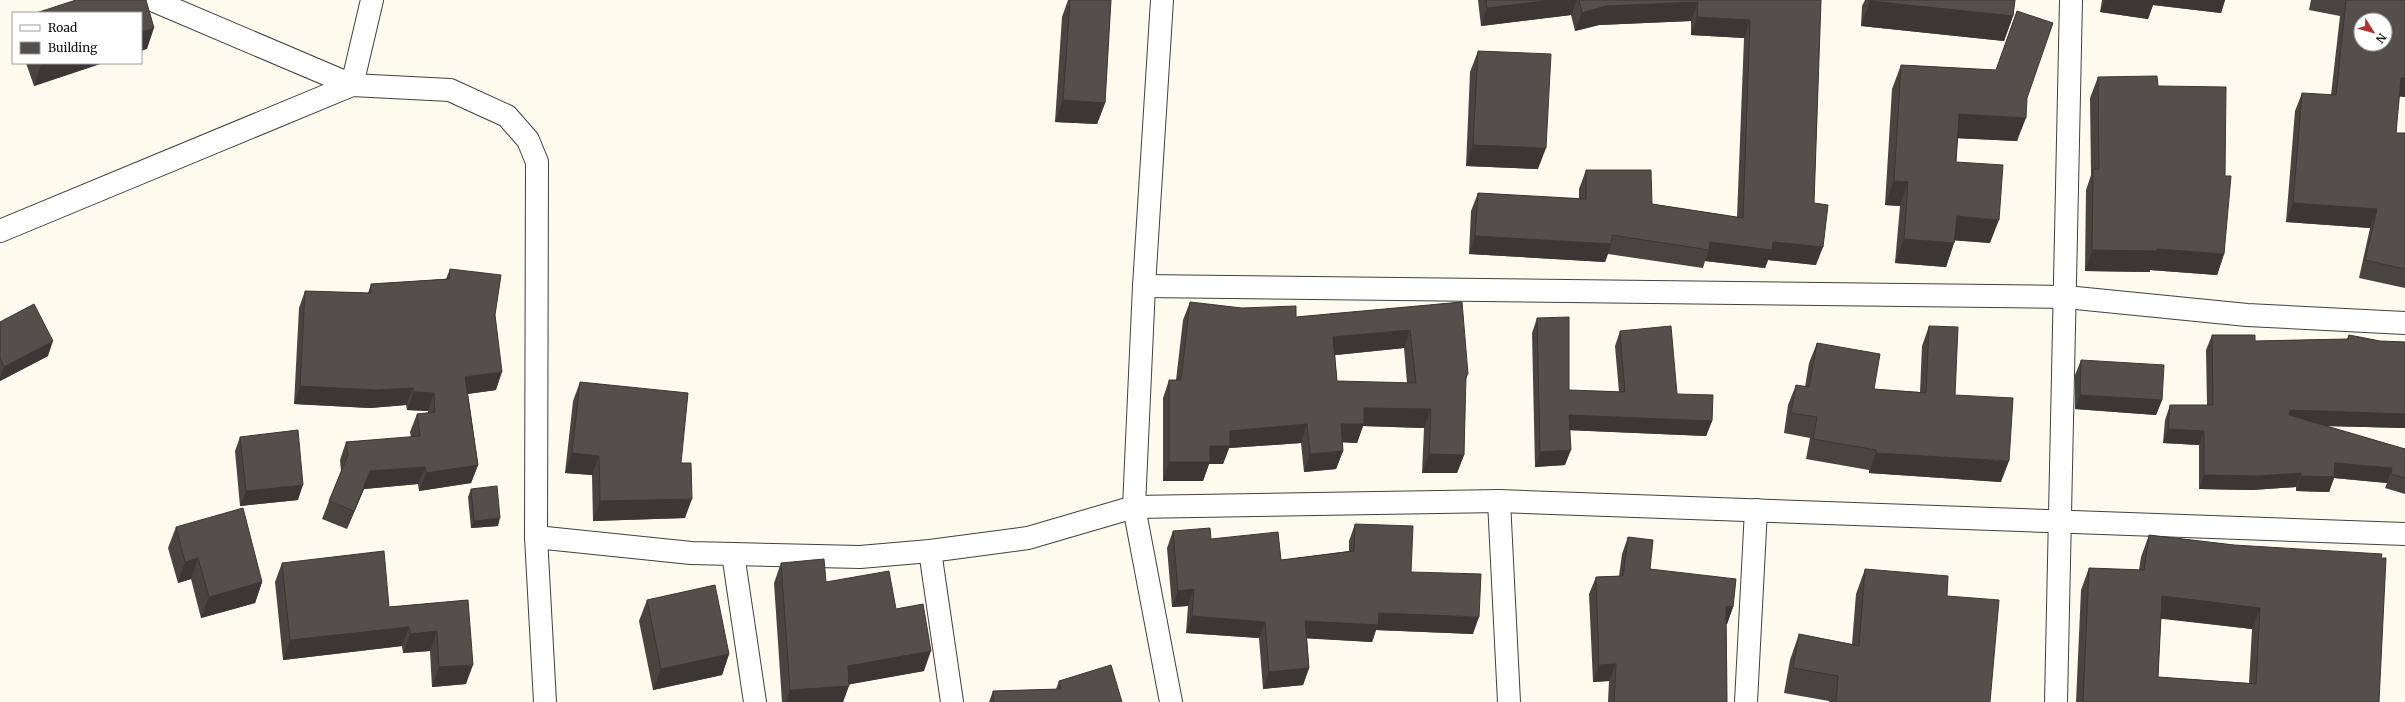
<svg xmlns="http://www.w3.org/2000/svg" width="2405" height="702" font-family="Merriweather,serif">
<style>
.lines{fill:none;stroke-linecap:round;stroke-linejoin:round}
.minor-casing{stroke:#404040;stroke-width:24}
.minor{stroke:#fff;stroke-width:22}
.wall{fill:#484440;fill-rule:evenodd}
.shaded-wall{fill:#3b3734}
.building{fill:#544f4a;stroke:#3b3734;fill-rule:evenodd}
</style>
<rect width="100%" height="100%" fill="#fdfbee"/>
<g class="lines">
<defs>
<g id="minor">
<path d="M 152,0 L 352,85 L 372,0"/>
<path d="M 1162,0 L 1144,286 L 1134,507 L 1171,702"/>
<path d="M 0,231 L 352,85 L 450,90 L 507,116 L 528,140 L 537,162 L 536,537 L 545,702"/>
<path d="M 1144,286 L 2066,297 L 2247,315 L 2405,323"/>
<path d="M 1499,501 L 1509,702"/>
<path d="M 536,537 L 691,553 L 860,557 L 930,551 L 1028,538 L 1134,507 L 1499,501 L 2405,534"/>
<path d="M 930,551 L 952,702"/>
<path d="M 733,554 L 755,702"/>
<path d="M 1746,702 L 1756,510"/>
<path d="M 2056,702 L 2071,0"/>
</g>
</defs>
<use href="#minor" class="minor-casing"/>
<use href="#minor" class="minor"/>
</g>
<g class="wall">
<path d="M 1068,0 L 1111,0 L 1105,103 L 1097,124 L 1055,122 L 1062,17 Z"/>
<path d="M 1478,0 L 1821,0 L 1814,203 L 1816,265 L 1768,260 L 1765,268 L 1705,261 L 1703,268 L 1608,254 L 1605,262 L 1469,254 L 1471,211 L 1478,193 L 1579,199 L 1579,189 L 1586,170 L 1652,204 L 1737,217 L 1744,38 L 1691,35 L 1691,21 L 1599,25 L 1575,31 L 1571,15 L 1481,26 Z"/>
<path d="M 1865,0 L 2015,0 L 2013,16 L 2004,41 L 1861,26 L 1862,6 Z"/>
<path d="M 2102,0 L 2225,0 L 2221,13 L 2153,5 L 2148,19 L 2100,12 Z"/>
<path d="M 2311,0 L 2405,0 L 2405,97 L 2399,96 L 2396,133 L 2405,133 L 2405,288 L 2359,278 L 2370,228 L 2286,222 L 2295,111 L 2302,93 L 2331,95 L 2340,16 L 2309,10 Z"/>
<path d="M 2017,11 L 2027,98 L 2017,141 L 1958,138 L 1956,162 L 1990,243 L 1955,240 L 1946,267 L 1895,263 L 1900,206 L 1885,205 L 1892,89 L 1901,65 L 1996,70 Z"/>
<path d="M 1478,51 L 1538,169 L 1466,166 L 1470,72 Z"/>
<path d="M 26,63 L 103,63 L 34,86 Z"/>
<path d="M 2098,77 L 2158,86 L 2224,254 L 2217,275 L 2150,270 L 2150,272 L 2085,271 L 2086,190 L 2091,175 L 2090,98 Z"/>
<path d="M 450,269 L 495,315 L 496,390 L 468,394 L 478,465 L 471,483 L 419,491 L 418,484 L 364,489 L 347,529 L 322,519 L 329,501 L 341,471 L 340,460 L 346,442 L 411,437 L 410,432 L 417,414 L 428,413 L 428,411 L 407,410 L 406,405 L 370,408 L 294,404 L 299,308 L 305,291 L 368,293 L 371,284 L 446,279 Z"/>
<path d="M 1190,302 L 1296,317 L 1462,302 L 1465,381 L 1464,455 L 1457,473 L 1422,473 L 1424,428 L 1363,426 L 1357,443 L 1342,442 L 1343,451 L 1336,469 L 1304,472 L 1301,443 L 1229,448 L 1223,464 L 1209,464 L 1203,481 L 1163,481 L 1163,398 L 1169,380 L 1176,380 L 1183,320 ZM 1404,348 L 1407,383 L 1337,381 L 1335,355 Z"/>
<path d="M 1537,318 L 1569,390 L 1619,392 L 1615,346 L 1620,331 L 1677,394 L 1712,421 L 1706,436 L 1570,430 L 1565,465 L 1535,467 L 1532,333 Z"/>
<path d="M 0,322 L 48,356 L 0,381 Z"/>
<path d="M 1929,326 L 1955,395 L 2001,482 L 1869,473 L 1869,470 L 1806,459 L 1810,438 L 1784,433 L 1788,405 L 1796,385 L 1805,387 L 1809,363 L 1817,343 L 1874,389 L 1920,392 L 1922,346 Z"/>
<path d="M 2212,335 L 2255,341 L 2347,339 L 2349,335 L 2380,341 L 2405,342 L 2405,428 L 2325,426 L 2405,449 L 2405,494 L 2385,488 L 2387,483 L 2334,478 L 2329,492 L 2296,491 L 2296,487 L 2252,490 L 2199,489 L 2199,445 L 2163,443 L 2165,420 L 2170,405 L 2207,405 L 2206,350 Z"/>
<path d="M 2081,360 L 2162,400 L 2156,415 L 2075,409 L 2075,375 Z"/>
<path d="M 580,382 L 681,463 L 685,518 L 593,521 L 592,475 L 565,473 L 573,401 Z"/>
<path d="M 240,437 L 298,500 L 240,506 L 235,451 Z"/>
<path d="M 471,489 L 498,526 L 471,528 L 468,497 Z"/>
<path d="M 1355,524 L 1411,572 L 1473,634 L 1376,630 L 1372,642 L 1307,638 L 1309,668 L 1303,685 L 1263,689 L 1259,638 L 1186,633 L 1188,606 L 1172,607 L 1167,548 L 1173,531 L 1211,539 L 1281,560 L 1349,551 L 1349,541 Z"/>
<path d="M 176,527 L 262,582 L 255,603 L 201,618 L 191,579 L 178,583 L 168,548 Z"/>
<path d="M 2149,535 L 2234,545 L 2379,702 L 2076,702 L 2081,590 L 2089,568 L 2139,570 L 2141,557 ZM 2161,618 L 2252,629 L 2249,683 L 2158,677 Z"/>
<path d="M 1628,537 L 1650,569 L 1733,607 L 1727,624 L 1726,624 L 1727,702 L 1608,702 L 1609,681 L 1593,682 L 1589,594 L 1596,577 L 1619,576 L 1622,554 Z"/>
<path d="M 282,563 L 389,607 L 468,600 L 466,684 L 432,687 L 430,651 L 403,653 L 402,646 L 283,660 L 275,582 Z"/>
<path d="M 781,563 L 826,582 L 924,671 L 849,684 L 843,702 L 782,702 L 774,583 Z"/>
<path d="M 1865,569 L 1947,596 L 1990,702 L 1829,702 L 1829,701 L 1784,693 L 1790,660 L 1799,634 L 1852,644 L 1856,594 Z"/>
<path d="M 647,600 L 729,654 L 722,675 L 653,690 L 639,621 Z"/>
<path d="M 1059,681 L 1122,702 L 989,702 L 993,691 L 1056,689 Z"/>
</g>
<g class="shaded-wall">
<path d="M 1553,0 L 1577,0 L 1571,15 L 1481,26 L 1487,8 Z"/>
<path d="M 2105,0 L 2225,0 L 2221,13 L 2153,5 L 2148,19 L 2100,12 Z"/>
<path d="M 1870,1 L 2013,16 L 2004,41 L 1861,26 Z"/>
<path d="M 1698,2 L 1691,21 L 1599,25 L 1575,31 L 1582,13 L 1606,6 Z"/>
<path d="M 1697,17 L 1750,20 L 1744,38 L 1691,35 Z"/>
<path d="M 154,28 L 147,49 L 141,51 L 141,32 Z"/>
<path d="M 46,63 L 103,63 L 34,86 L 41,65 Z"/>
<path d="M 2401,78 L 2405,78 L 2405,97 L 2394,96 Z"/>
<path d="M 1063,100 L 1105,103 L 1097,124 L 1055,122 Z"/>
<path d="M 1959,114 L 2026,118 L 2017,141 L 1951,138 Z"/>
<path d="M 1473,145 L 1546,148 L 1538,169 L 1466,166 Z"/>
<path d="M 1894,181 L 1908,182 L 1900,206 L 1885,205 Z"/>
<path d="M 2293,203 L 2377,209 L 2370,228 L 2286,222 Z"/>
<path d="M 1957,216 L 1999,220 L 1990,243 L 1948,240 Z"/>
<path d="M 1475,236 L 1611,244 L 1605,262 L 1469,254 Z"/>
<path d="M 1904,239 L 1954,243 L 1946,267 L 1895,263 Z"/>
<path d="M 1710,242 L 1773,242 L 1823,247 L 1816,265 L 1768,260 L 1765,268 L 1705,261 L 1709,250 Z"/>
<path d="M 2157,249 L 2224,254 L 2217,275 L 2150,270 L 2150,272 L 2085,271 L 2092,250 Z"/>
<path d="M 1410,330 L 1404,348 L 1327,356 L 1333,337 Z"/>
<path d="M 53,341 L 48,356 L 0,381 L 0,379 L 4,367 Z"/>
<path d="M 502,372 L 496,390 L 459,395 L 465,377 Z"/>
<path d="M 1468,374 L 1461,393 L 1466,375 Z"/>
<path d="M 300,386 L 413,388 L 406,405 L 370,408 L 294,404 Z"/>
<path d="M 414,392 L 434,393 L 428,411 L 407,410 Z"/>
<path d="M 2080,395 L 2162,400 L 2156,415 L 2075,409 Z"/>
<path d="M 1364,408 L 1431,409 L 1424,428 L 1363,426 L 1357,443 L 1334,442 L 1341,424 Z"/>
<path d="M 2290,410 L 2405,414 L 2405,428 L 2284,425 Z"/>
<path d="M 1569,415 L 1712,421 L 1706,436 L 1564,430 Z"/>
<path d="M 1307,424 L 1301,443 L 1229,448 L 1223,464 L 1209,464 L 1203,481 L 1163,481 L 1169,462 L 1210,446 L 1230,431 Z"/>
<path d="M 2168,429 L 2204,431 L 2199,445 L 2163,443 Z"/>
<path d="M 1571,450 L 1565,465 L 1535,467 L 1540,452 Z"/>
<path d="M 1343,451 L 1336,469 L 1304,472 L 1310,454 Z"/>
<path d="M 572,453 L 599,456 L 592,475 L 565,473 Z"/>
<path d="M 1876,453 L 2009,461 L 2001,482 L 1869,473 Z"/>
<path d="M 1429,454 L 1464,455 L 1457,473 L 1422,473 Z"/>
<path d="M 2335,463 L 2392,468 L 2387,483 L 2334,478 L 2329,492 L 2296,491 L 2301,476 Z"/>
<path d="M 478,465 L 471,483 L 419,491 L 426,473 Z"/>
<path d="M 425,467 L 418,484 L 364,489 L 347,529 L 354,511 L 370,471 Z"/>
<path d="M 2301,473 L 2296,487 L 2252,490 L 2199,489 L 2204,475 Z"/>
<path d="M 303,485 L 298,500 L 240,506 L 246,491 Z"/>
<path d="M 692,499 L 685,518 L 593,521 L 600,501 Z"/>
<path d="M 500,518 L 498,526 L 471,528 L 474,521 Z"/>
<path d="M 198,558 L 191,579 L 178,583 L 185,562 Z"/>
<path d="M 262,582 L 255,603 L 201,618 L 209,597 Z"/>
<path d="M 1194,589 L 1188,606 L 1172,607 L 1178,591 Z"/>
<path d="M 2162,596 L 2260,608 L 2252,629 L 2154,618 Z"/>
<path d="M 1726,606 L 1733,607 L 1727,624 L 1720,623 Z"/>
<path d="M 1379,613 L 1479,617 L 1473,634 L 1376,630 L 1372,642 L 1299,638 L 1305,621 Z"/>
<path d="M 1192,616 L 1265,622 L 1259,638 L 1186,633 Z"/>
<path d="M 409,627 L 402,646 L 283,660 L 290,640 Z"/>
<path d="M 437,631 L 430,651 L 403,653 L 410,634 Z"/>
<path d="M 931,651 L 924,671 L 841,686 L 848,666 Z"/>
<path d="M 729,654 L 722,675 L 653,690 L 661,669 Z"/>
<path d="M 1616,664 L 1609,681 L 1593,682 L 1599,665 Z"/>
<path d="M 473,665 L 466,684 L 432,687 L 439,667 Z"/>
<path d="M 1309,668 L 1303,685 L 1263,689 L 1269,672 Z"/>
<path d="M 849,686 L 843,702 L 786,702 L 790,690 Z"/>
</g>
<g class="building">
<path d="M 76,0 L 146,0 L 154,28 L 141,32 L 141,13 L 36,13 Z"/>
<path d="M 1070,0 L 1111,0 L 1105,103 L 1063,100 Z"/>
<path d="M 1486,0 L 1553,0 L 1487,8 Z"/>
<path d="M 1579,0 L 1821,0 L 1814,203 L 1828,205 L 1823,247 L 1773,242 L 1772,250 L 1710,242 L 1709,250 L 1612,235 L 1611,244 L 1475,236 L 1478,193 L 1586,199 L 1586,170 L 1651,170 L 1652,204 L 1743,218 L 1750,20 L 1697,17 L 1698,2 L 1606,6 L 1582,13 Z"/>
<path d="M 1870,0 L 2015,0 L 2013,16 L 1870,1 Z"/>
<path d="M 2346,0 L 2405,0 L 2405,78 L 2401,78 L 2396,133 L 2405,133 L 2405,269 L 2365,260 L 2377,209 L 2293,203 L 2302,93 L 2336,95 ZM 2361,20 L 2385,20 L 2385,44 L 2361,44 Z"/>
<path d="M 2017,11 L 2053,23 L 2027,98 L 2026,118 L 1959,114 L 1956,162 L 2003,165 L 1999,220 L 1957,216 L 1954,243 L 1904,239 L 1908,182 L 1894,181 L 1901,65 L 1996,70 Z"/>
<path d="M 1478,51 L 1551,54 L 1546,148 L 1473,145 Z"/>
<path d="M 2157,76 L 2158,86 L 2226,87 L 2225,176 L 2231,176 L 2224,254 L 2157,249 L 2157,251 L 2092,250 L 2093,169 L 2099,169 L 2098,77 Z"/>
<path d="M 450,269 L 501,275 L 495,315 L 502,372 L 465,377 L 478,465 L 426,473 L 425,467 L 370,471 L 354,511 L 329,501 L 348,455 L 346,442 L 420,436 L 417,414 L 435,412 L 434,393 L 414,392 L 413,388 L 377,390 L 300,386 L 305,291 L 371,293 L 371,284 L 449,279 Z"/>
<path d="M 1190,302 L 1242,308 L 1296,306 L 1296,317 L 1462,302 L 1468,374 L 1466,375 L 1464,455 L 1429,454 L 1431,409 L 1364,408 L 1364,424 L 1341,424 L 1343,451 L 1310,454 L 1307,424 L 1230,431 L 1230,446 L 1210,446 L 1210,462 L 1169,462 L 1169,380 L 1181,380 ZM 1410,330 L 1416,383 L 1337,381 L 1333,337 Z"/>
<path d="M 34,304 L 53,341 L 4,367 L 0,358 L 0,322 Z"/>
<path d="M 1569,317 L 1569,390 L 1625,392 L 1620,331 L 1671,326 L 1677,394 L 1713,395 L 1712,421 L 1569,415 L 1571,450 L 1540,452 L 1537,318 Z"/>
<path d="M 1929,326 L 1958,327 L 1955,395 L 2013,398 L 2009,461 L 1876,453 L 1876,450 L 1813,439 L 1817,417 L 1791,413 L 1796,385 L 1809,387 L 1817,343 L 1880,354 L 1874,389 L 1926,393 Z"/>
<path d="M 2212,335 L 2255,335 L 2255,341 L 2348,339 L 2349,335 L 2380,341 L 2405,342 L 2405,414 L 2290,410 L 2289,415 L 2405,449 L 2405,478 L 2391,474 L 2392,468 L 2335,463 L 2334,477 L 2301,476 L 2301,473 L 2258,476 L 2204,475 L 2204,431 L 2168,429 L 2170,405 L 2213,405 Z"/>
<path d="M 2081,360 L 2164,365 L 2162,400 L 2080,395 Z"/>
<path d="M 580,382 L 688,393 L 681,463 L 691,463 L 692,499 L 600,501 L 599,456 L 572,453 Z"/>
<path d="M 298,430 L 303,485 L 246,491 L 240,437 Z"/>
<path d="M 497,486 L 500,518 L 474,521 L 471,489 Z"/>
<path d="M 243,508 L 262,582 L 209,597 L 198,558 L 185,562 L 176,527 Z"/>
<path d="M 1355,524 L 1413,526 L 1411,572 L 1481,574 L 1479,617 L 1379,613 L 1378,625 L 1305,621 L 1309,668 L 1269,672 L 1265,622 L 1192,616 L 1194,589 L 1178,591 L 1173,531 L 1210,528 L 1211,539 L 1278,532 L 1281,560 L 1354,551 Z"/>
<path d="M 2149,535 L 2234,545 L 2382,554 L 2381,558 L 2386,558 L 2379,702 L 2083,702 L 2089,568 L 2144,570 ZM 2162,596 L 2260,608 L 2256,684 L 2158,677 Z"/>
<path d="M 1628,537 L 1653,540 L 1650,569 L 1736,579 L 1733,607 L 1726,606 L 1727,702 L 1614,702 L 1616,664 L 1599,665 L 1596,577 L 1623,576 Z"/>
<path d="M 384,551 L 389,607 L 468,600 L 473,665 L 439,667 L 437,631 L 410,634 L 409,627 L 290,640 L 282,563 Z"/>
<path d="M 824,559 L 826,582 L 889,571 L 896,609 L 923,604 L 931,651 L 848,666 L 849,686 L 790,690 L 781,563 Z"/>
<path d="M 1865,569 L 1948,576 L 1947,596 L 1999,600 L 1990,702 L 1836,702 L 1838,676 L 1793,668 L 1799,634 L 1859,646 Z"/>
<path d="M 715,585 L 729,654 L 661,669 L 647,600 Z"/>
<path d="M 1111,665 L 1122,702 L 994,702 L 993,691 L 1061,689 L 1059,681 Z"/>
</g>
<rect x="12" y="12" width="130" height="52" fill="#ffffff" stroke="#9e9e9e"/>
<rect x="20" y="25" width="20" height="6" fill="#ffffff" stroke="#9e9e9e"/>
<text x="48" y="32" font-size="12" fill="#0d0d0d">Road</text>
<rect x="20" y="42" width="20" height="12" fill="#544f4a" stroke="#9e9e9e"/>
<text x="48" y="52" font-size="12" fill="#0d0d0d">Building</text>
<g transform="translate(2373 32) rotate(127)"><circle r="19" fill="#ffffff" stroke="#9e9e9e"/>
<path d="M0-3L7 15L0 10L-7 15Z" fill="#b03431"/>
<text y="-6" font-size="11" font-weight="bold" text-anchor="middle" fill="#0d0d0d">N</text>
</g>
</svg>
